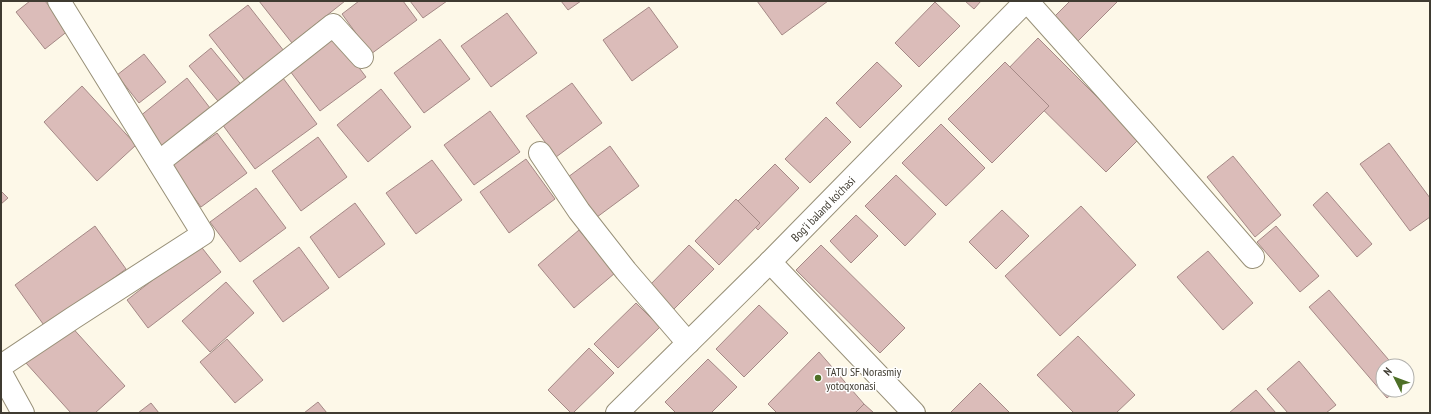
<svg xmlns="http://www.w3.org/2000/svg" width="1431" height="414" font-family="'PT Sans Narrow',sans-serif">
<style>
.building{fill:#dbbcb9;stroke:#a58986}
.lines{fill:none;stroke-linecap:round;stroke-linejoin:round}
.minor-casing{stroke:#989078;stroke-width:24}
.minor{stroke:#fff;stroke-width:22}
.poi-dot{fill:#4e7027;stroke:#fff;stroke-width:1.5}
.labels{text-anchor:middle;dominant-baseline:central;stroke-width:3;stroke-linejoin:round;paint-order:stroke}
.street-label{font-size:12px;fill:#3f3b31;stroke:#fff}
.poi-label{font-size:12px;fill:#3f3b31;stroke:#fff;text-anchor:start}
</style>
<rect width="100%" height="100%" fill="#fdf8e8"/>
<g class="building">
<path d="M 30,1 L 45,1 L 69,30 L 45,49 L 16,12 Z"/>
<path d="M 259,1 L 345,1 L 292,43 Z"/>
<path d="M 359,1 L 403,1 L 417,20 L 371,54 L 342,14 Z"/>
<path d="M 410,1 L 447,1 L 423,18 Z"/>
<path d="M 561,1 L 581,1 L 568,10 Z"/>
<path d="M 757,1 L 828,1 L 782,35 Z"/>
<path d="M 965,1 L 981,1 L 974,9 Z"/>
<path d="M 1070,1 L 1118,1 L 1077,42 L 1053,18 Z"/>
<path d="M 935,2 L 960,26 L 919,67 L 895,43 Z"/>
<path d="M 248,5 L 284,51 L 246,82 L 209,35 Z"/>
<path d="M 649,7 L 678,47 L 632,81 L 603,40 Z"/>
<path d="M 507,13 L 537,53 L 491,87 L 461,46 Z"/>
<path d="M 336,37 L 366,77 L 320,111 L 290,71 Z"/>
<path d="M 1038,38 L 1139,139 L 1106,172 L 1005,72 Z"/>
<path d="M 440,39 L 470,79 L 424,113 L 394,73 Z"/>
<path d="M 211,48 L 244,88 L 222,106 L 189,66 Z"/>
<path d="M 144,54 L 166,82 L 139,103 L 117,75 Z"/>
<path d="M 877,62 L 902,86 L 860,128 L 836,103 Z"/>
<path d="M 1005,62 L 1049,106 L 992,163 L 948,119 Z"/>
<path d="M 187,78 L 210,108 L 162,146 L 139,117 Z"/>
<path d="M 283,78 L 317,124 L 255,169 L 222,124 Z"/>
<path d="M 572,83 L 602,123 L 556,157 L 526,116 Z"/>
<path d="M 82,86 L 136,145 L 97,181 L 44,122 Z"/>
<path d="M 381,89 L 411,127 L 368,162 L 337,125 Z"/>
<path d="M 490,111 L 520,152 L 474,185 L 444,145 Z"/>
<path d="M 826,117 L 851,142 L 810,183 L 785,159 Z"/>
<path d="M 941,124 L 985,168 L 946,206 L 902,163 Z"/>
<path d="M 217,133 L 247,173 L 201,207 L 171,166 Z"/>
<path d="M 318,137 L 347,177 L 301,211 L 272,171 Z"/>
<path d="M 1389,143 L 1430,198 L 1430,217 L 1410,231 L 1360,164 Z"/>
<path d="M 610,146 L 639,186 L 593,220 L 564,180 Z"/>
<path d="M 1233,156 L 1281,215 L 1255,237 L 1207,177 Z"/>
<path d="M 526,159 L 555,199 L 509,233 L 480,192 Z"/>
<path d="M 432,160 L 462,200 L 416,234 L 386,193 Z"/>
<path d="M 775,164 L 799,188 L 758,230 L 734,205 Z"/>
<path d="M 896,175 L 936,214 L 905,246 L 865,206 Z"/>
<path d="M 256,188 L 286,228 L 240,262 L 210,222 Z"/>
<path d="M 1,191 L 8,198 L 1,204 Z"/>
<path d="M 1327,192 L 1372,244 L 1357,257 L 1313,205 Z"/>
<path d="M 736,199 L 760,223 L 719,265 L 695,241 Z"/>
<path d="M 355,203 L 385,244 L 339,278 L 310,237 Z"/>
<path d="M 1081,206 L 1136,265 L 1060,336 L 1005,276 Z"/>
<path d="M 1002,210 L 1029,236 L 996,269 L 969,242 Z"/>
<path d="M 856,215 L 878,236 L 851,263 L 830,241 Z"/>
<path d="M 95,226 L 126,269 L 46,328 L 15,285 Z"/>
<path d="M 1276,226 L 1319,276 L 1300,292 L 1257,242 Z"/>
<path d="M 579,230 L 615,273 L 574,308 L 538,265 Z"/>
<path d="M 199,244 L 221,272 L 148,328 L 127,300 Z"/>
<path d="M 689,245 L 714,269 L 672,311 L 648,287 Z"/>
<path d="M 821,245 L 905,328 L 880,353 L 796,270 Z"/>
<path d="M 299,247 L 329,288 L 283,322 L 253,281 Z"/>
<path d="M 1208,251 L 1253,303 L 1223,330 L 1177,277 Z"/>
<path d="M 226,282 L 254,313 L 210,352 L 182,321 Z"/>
<path d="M 1329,290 L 1394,366 L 1383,366 L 1383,390 L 1396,390 L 1387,398 L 1309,307 Z"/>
<path d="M 636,303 L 660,327 L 618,368 L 594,344 Z"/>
<path d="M 759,305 L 788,333 L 744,377 L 716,349 Z"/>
<path d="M 69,324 L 125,386 L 95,413 L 71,413 L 26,363 Z"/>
<path d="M 1078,336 L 1135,395 L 1116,413 L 1074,413 L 1037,375 Z"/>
<path d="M 227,339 L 263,380 L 235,403 L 200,362 Z"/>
<path d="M 589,348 L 614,373 L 573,413 L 571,413 L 548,390 Z"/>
<path d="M 819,352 L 864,404 L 855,413 L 777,413 L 768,404 Z"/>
<path d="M 708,359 L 737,387 L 711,413 L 676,413 L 665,402 Z"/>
<path d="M 1299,361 L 1336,405 L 1326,413 L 1288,413 L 1267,389 Z"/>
<path d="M 980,383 L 1010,413 L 950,413 Z"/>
<path d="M 1256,390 L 1276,413 L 1229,413 Z"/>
<path d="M 318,402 L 327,413 L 304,413 Z"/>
<path d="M 151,403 L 159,413 L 138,413 Z"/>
<path d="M 864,404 L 874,413 L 855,413 Z"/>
</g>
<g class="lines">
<defs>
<g id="minor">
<path d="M 1027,1 L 1145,133 L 1253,257"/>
<path d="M 540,153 L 579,211 L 626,271 L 688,343"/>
<path d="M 159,162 L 333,25 L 362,57"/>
<path d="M 770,262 L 914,413"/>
<path d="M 1,366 L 73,318 L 203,234 L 59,1"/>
<path d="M 1,373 L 23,413"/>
<path id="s1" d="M 617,413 L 770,262 L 1026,1"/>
</g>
</defs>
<use href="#minor" class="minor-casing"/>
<use href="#minor" class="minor"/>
</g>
<circle class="poi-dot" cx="818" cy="378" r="4"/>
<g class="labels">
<g class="street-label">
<text stroke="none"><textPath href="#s1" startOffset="290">Bog'i baland ko'chasi</textPath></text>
</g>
<g class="poi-label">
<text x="826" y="371">TATU SF Norasmiy<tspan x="826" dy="14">yotoqxonasi</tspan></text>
</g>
</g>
<rect width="1431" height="414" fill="none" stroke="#3f3b31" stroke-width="4"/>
<g transform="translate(1395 378) rotate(312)"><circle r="19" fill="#ffffff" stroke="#b2b1ad"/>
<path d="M0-3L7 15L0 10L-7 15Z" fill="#4e7027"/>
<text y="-6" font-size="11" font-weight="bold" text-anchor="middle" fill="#3f3b31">N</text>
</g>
</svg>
